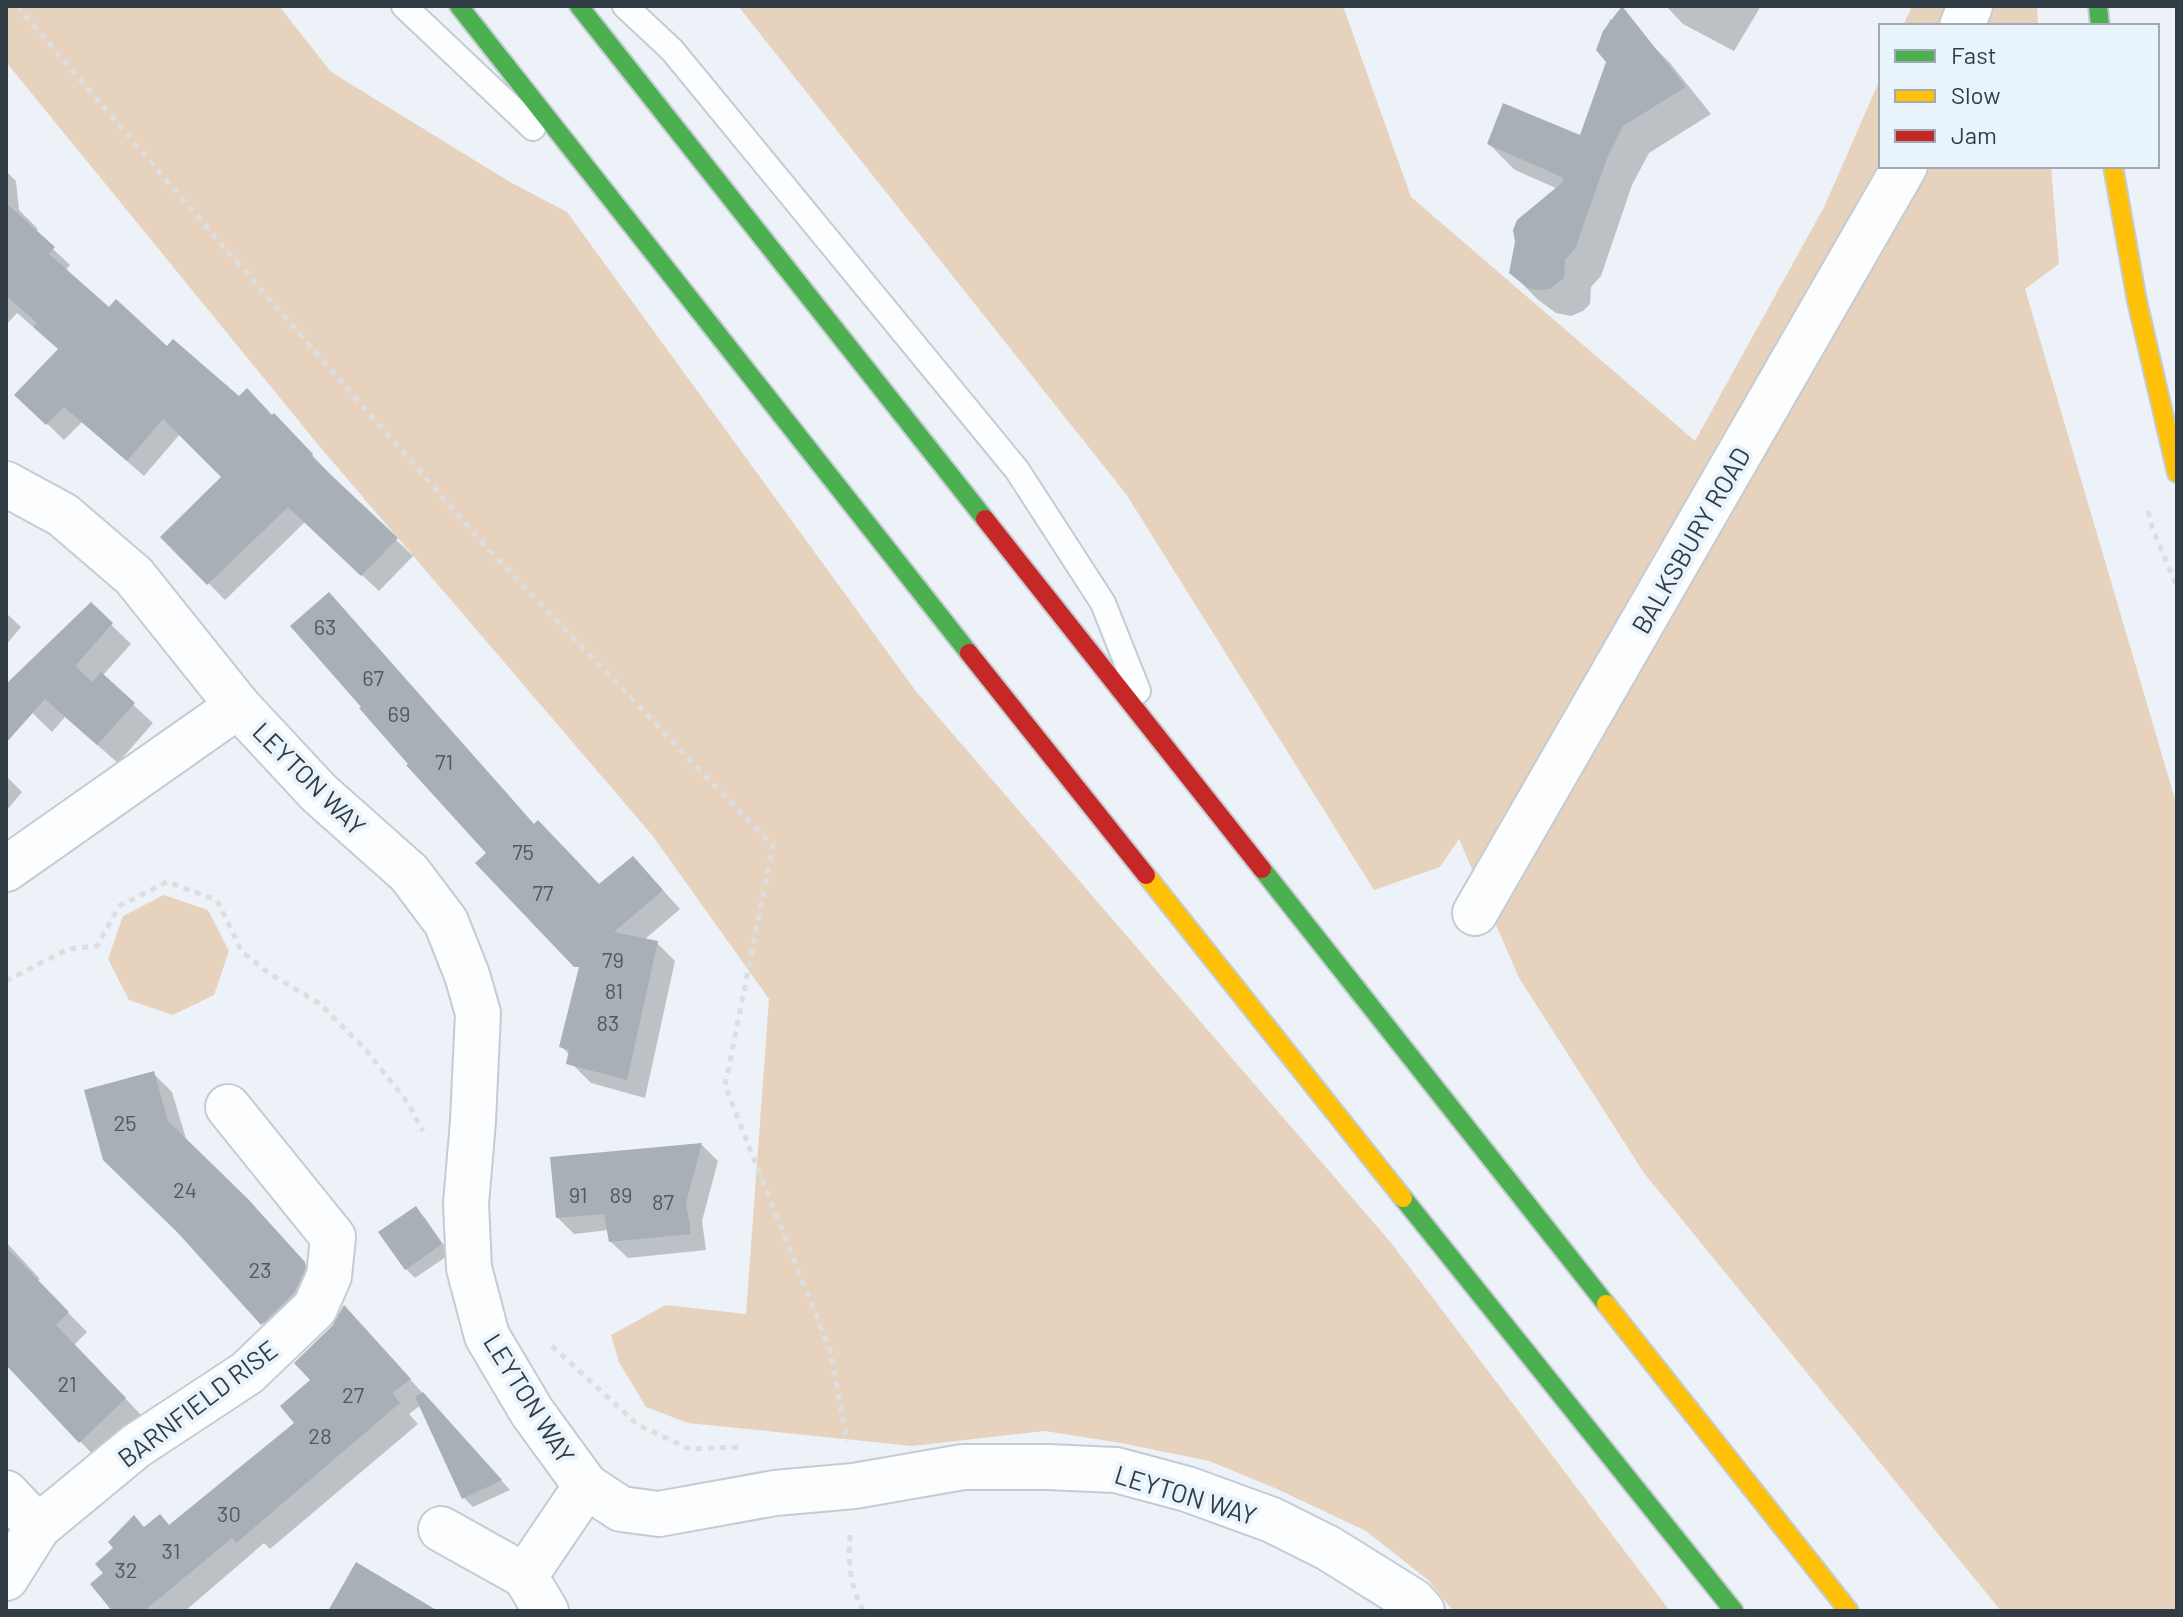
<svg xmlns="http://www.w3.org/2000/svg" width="2183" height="1617" font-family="Barlow,sans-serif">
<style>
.green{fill:#e7d3bd}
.shadow{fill:#0003}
.building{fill:#a8afb6}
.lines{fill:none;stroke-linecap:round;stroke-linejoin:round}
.lane-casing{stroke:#c4ccd2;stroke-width:28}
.street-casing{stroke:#c4ccd2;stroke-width:48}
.fast-casing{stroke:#c4ccd2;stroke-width:22}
.slow-casing{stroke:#c4ccd2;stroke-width:22}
.jam-casing{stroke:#c4ccd2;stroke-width:22}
.path{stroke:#dcdedf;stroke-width:5;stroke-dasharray:6 6;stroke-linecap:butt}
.lane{stroke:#fcfdfe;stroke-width:24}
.street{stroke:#fcfdfe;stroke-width:44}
.fast{stroke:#4caf50;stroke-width:18}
.slow{stroke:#ffc107;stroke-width:18}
.jam{stroke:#c62828;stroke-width:18}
.labels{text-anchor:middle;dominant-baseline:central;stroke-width:8;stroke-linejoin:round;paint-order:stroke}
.number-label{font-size:22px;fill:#505961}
.street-label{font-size:26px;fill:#323c45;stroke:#e8f3fc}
</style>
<rect width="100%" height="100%" fill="#ecf2f7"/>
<g class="green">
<path d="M 6,6 L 279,6 L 331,72 L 510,182 L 567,212 L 915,690 L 1392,1244 L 1670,1611 L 1453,1611 L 1428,1580 L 1366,1531 L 1277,1489 L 1209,1461 L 1121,1443 L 1045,1431 L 912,1446 L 688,1423 L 646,1407 L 619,1362 L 611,1335 L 666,1305 L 746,1314 L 769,999 L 652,835 L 320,447 L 6,62 Z"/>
<path d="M 738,6 L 1343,6 L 1411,197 L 1695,441 L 1824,207 L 1881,77 L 1881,166 L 2051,166 L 2059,264 L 2025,289 L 2177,806 L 2177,1611 L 2001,1611 L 1644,1173 L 1519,978 L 1459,839 L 1440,867 L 1374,890 L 1126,494 Z"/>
<path d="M 1912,6 L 2037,6 L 2038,26 L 1903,26 Z"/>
<path d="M 164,895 L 208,910 L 229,951 L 214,995 L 173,1015 L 129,1000 L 108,959 L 123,916 Z"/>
</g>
<g class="shadow">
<path d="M 1666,6 L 1761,6 L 1734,51 L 1683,24 Z"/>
<path d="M 1610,19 L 1643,36 L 1670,63 L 1711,114 L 1649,153 L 1632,185 L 1601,276 L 1591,287 L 1590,304 L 1583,311 L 1571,316 L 1556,313 L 1537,299 L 1511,272 L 1558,189 L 1515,170 L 1489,144 L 1581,137 L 1608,62 L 1599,50 Z"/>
<path d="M 6,171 L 16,181 L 19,210 L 38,229 L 35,232 L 70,265 L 65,271 L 109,310 L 239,398 L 273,417 L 291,432 L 328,472 L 326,473 L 413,556 L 379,591 L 305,522 L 225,600 L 170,544 L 223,477 L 180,434 L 144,476 L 82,422 L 64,440 L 34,411 L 60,350 L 17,313 L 6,325 Z"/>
<path d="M 91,605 L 131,644 L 102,676 L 153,723 L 118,763 L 65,717 L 52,732 L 6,687 Z"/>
<path d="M 6,613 L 21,627 L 6,645 Z"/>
<path d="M 6,776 L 22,792 L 6,811 Z"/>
<path d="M 535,826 L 600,887 L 651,877 L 680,909 L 644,940 L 657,943 L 675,961 L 645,1098 L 591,1083 L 572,1064 L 572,1057 L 561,1046 L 588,970 Z"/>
<path d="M 153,1073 L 172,1092 L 187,1142 L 269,1224 L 324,1284 L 281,1343 L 184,1236 Z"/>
<path d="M 702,1145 L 718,1161 L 702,1221 L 706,1250 L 628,1258 L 611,1242 L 609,1230 L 574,1234 L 557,1217 L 552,1158 Z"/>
<path d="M 415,1209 L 425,1218 L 450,1254 L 415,1278 L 406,1269 Z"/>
<path d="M 6,1242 L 40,1279 L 37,1281 L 87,1332 L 74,1345 L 144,1418 L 99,1461 L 6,1363 Z"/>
<path d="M 363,1327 L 510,1490 L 473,1507 L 464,1498 L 421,1405 L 409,1414 L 418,1424 L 270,1549 L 264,1543 L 185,1611 L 142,1611 L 145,1529 L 170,1527 L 297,1423 L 313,1381 Z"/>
</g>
<g class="building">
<path d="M 1622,6 L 1686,87 L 1623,126 L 1607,158 L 1575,249 L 1565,260 L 1564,278 L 1550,289 L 1536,290 L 1528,288 L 1509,273 L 1515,242 L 1513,230 L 1517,220 L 1563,182 L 1564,178 L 1487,144 L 1503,103 L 1580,135 L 1606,62 L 1596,50 L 1603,31 Z"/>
<path d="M 6,203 L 55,247 L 49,254 L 109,307 L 116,299 L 167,346 L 173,339 L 239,396 L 247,388 L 272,415 L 274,413 L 313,454 L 311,456 L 398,538 L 361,576 L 288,507 L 207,585 L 160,537 L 221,477 L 163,419 L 127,461 L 64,407 L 46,425 L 14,395 L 58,349 L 33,327 L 37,323 L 7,296 L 6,297 Z"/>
<path d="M 329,592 L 534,824 L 538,820 L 599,884 L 633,856 L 663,890 L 614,932 L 658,941 L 627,1080 L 566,1064 L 569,1050 L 559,1047 L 579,967 L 574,967 L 475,863 L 486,853 L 406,765 L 408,764 L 359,708 L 361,707 L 290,626 Z"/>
<path d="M 91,602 L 113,623 L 75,666 L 92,682 L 101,672 L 135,703 L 97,745 L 45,699 L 6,743 L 6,684 Z"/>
<path d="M 154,1071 L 168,1121 L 248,1199 L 305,1262 L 305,1270 L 294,1293 L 261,1325 L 178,1233 L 103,1160 L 84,1090 Z"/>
<path d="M 702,1143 L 686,1203 L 691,1234 L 609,1242 L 604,1214 L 556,1218 L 550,1157 Z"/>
<path d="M 416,1206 L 442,1244 L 405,1270 L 378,1232 Z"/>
<path d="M 6,1247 L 69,1312 L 56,1325 L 126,1398 L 79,1443 L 6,1365 Z"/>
<path d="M 344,1305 L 411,1379 L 392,1393 L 400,1403 L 236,1543 L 232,1538 L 144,1611 L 112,1611 L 90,1584 L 103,1573 L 95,1564 L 113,1548 L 108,1542 L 134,1515 L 144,1527 L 160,1514 L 169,1525 L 294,1423 L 280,1406 L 310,1380 L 294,1363 L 332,1326 Z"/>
<path d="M 423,1392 L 502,1480 L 462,1499 L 415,1397 Z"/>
<path d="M 356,1562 L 438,1611 L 328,1611 Z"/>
</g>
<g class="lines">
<defs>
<g id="lane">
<path d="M 404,6 L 533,128"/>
<path d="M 625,6 L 672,50 L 1017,470 L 1103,603 L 1138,691"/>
</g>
<g id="street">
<path d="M 1962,26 L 1970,6"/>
<path d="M 6,484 L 63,515 L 134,576 L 238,706"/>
<path d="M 6,869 L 238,706 L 319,793 L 409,873 L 446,922 L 467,975 L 478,1013 L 473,1121 L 466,1204 L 469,1268 L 487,1336 L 532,1412 L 586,1486 L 621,1509 L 659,1514 L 775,1493 L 854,1486 L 963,1467 L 1048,1467 L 1116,1470 L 1187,1489 L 1272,1520 L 1328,1548 L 1413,1601 L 1422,1611"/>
<path d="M 1475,913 L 1905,166"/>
<path d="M 6,1493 L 38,1527"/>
<path d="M 441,1529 L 525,1576 L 546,1611"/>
<path d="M 525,1576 L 586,1486"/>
<path d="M 6,1578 L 38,1527 L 136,1446 L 247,1373 L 315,1308 L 329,1276 L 333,1237 L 228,1107"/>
</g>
<g id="fast">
<path d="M 459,6 L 969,653"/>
<path d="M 579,6 L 985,519"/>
<path d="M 2098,6 L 2100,26"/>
<path d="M 1262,869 L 1606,1304"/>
<path d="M 1403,1198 L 1734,1611"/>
</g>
<g id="slow">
<path d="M 2113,166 L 2137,301 L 2177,473"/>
<path d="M 1146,875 L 1403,1198"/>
<path d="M 1606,1304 L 1849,1611"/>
</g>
<g id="jam">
<path d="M 985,519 L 1262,869"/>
<path d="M 969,653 L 1146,875"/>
</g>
</defs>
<use href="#lane" class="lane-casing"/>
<use href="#street" class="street-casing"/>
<use href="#fast" class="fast-casing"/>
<use href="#slow" class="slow-casing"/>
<use href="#jam" class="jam-casing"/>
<g class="path">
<path d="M 17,6 L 228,252 L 487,548 L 773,846 L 725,1086 L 831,1353 L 847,1442"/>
<path d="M 2148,511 L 2152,527 L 2177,587"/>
<path d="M 6,981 L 68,949 L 97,946 L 119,906 L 167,882 L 217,900 L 242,952 L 270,974 L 320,1004 L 367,1051 L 408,1103 L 423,1131"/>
<path d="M 552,1346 L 638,1425 L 690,1449 L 742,1447"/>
<path d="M 850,1535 C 848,1565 850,1584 863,1611"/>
</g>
<use href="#lane" class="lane"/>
<use href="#street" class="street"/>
<use href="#fast" class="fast"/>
<use href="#slow" class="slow"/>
<use href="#jam" class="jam"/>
</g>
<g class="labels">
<g class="number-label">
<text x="325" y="626">63</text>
<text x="373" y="677">67</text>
<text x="399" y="713">69</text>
<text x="444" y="761">71</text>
<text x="523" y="851">75</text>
<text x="543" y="892">77</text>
<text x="613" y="959">79</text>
<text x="614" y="990">81</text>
<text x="608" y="1022">83</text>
<text x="125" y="1122">25</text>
<text x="185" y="1189">24</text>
<text x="578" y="1194">91</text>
<text x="621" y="1194">89</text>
<text x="663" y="1201">87</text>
<text x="260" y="1269">23</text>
<text x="67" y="1383">21</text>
<text x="353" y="1394">27</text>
<text x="320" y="1435">28</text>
<text x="229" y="1513">30</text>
<text x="171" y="1550">31</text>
<text x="126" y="1569">32</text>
</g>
<g class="street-label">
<text transform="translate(1690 540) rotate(-60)">BALKSBURY ROAD</text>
<text transform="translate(310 778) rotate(45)">LEYTON WAY</text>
<text transform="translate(530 1398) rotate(58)">LEYTON WAY</text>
<text transform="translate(197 1403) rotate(-37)">BARNFIELD RISE</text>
<text transform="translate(1186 1494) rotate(17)">LEYTON WAY</text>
</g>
</g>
<rect width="2183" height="1617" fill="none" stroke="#323c45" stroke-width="16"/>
<rect x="1879" y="24" width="280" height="144" fill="#e8f3fc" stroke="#9faab3" stroke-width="2"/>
<rect x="1895" y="50" width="40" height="12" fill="#4caf50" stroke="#9faab3" stroke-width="2"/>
<text x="1951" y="64" font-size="24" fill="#323c45">Fast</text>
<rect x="1895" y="90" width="40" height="12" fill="#ffc107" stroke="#9faab3" stroke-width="2"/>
<text x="1951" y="104" font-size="24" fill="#323c45">Slow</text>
<rect x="1895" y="130" width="40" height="12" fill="#c62828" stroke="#9faab3" stroke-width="2"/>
<text x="1951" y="144" font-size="24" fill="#323c45">Jam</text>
</svg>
